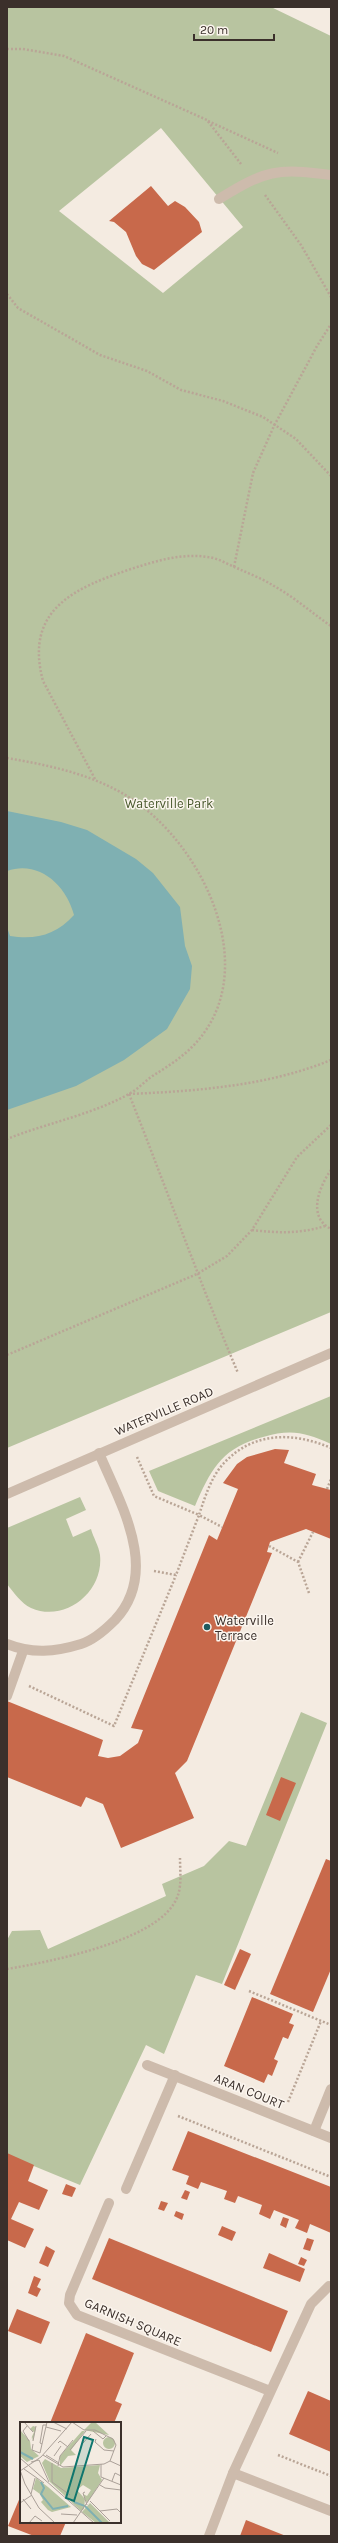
<svg xmlns="http://www.w3.org/2000/svg" width="338" height="2543" font-family="Karla,sans-serif">
<style>
.green{fill:#b8c4a0;fill-rule:evenodd}
.water{fill:#7fb0b2}
.building{fill:#c8694b}
.lines{fill:none;stroke-linecap:round;stroke-linejoin:round}
.path{stroke:#b9a596;stroke-width:2.5;stroke-dasharray:2 2;stroke-linecap:butt}
.service{stroke:#cdbbac;stroke-width:10}
.pedestrian{stroke:#cdbbac;stroke-width:10}
.minor{stroke:#cdbbac;stroke-width:10}
.tertiary{stroke:#cdbbac;stroke-width:10}
.poi-dot{fill:#1f5a5e;stroke:#fbf5ee;stroke-width:1.5}
.labels{text-anchor:middle;dominant-baseline:central;stroke-width:3;stroke-linejoin:round;paint-order:stroke}
.park-label{font-size:13px;fill:#4a5a2e;stroke:#fbf5ee}
.street-label{font-size:13px;fill:#3b302b;stroke:#fbf5ee}
.poi-label{font-size:13px;fill:#3b302b;stroke:#fbf5ee;text-anchor:start}
.inset-river{fill:none;stroke:#7fb0b2;stroke-width:2}
.inset-road{fill:none;stroke:#aaa098;stroke-width:1}
.view{fill:#0f766e;fill-opacity:0.15;stroke:#0f766e;stroke-width:2}
.inset-edge{fill:none;stroke:#3b302b;stroke-width:2}
</style>
<rect width="100%" height="100%" fill="#f4ebe1"/>
<g class="green">
<path d="M 7,7 L 271,7 L 331,36 L 331,1312 L 7,1448 ZM 161,128 L 243,227 L 163,293 L 59,211 Z"/>
<path d="M 331,1396 L 331,1444 C 304,1432 291,1429 263,1437 C 222,1448 211,1469 195,1506 L 158,1491 L 149,1471 Z"/>
<path d="M 80,1497 L 86,1510 L 66,1519 L 73,1537 L 91,1529 C 93,1537 99,1546 100,1555 C 104,1592 65,1623 31,1608 C 21,1603 14,1593 7,1584 L 7,1528 Z"/>
<path d="M 301,1712 L 327,1723 L 222,1984 L 196,1975 L 164,2054 L 146,2045 L 80,2185 L 7,2155 L 7,1940 L 12,1931 L 40,1930 L 48,1949 L 166,1896 L 162,1884 L 204,1866 L 229,1841 L 246,1846 Z"/>
</g>
<path class="water" d="M 7,811 L 61,822 L 87,830 L 136,859 L 153,873 L 180,907 L 185,946 L 192,966 L 190,989 L 167,1029 L 124,1060 L 76,1086 L 7,1110 L 7,927 L 10,936 C 36,940 56,935 74,915 C 66,885 39,860 7,871 Z"/>
<g class="building">
<path d="M 151,186 L 168,206 L 175,201 L 185,207 L 199,222 L 202,232 L 154,270 L 142,264 L 136,256 L 126,232 L 114,222 L 109,221 Z"/>
<path d="M 275,1449 L 289,1450 L 284,1463 L 316,1474 L 312,1485 L 331,1490 L 331,1539 L 306,1529 L 270,1542 L 267,1552 L 272,1553 L 187,1761 L 175,1773 L 194,1818 L 121,1848 L 103,1804 L 86,1797 L 81,1807 L 7,1777 L 7,1701 L 103,1740 L 98,1756 L 108,1758 L 120,1756 L 138,1743 L 143,1730 L 131,1728 L 209,1535 L 217,1540 L 238,1489 L 223,1483 L 237,1464 L 247,1457 Z"/>
<path d="M 281,1777 L 296,1783 L 280,1821 L 266,1815 Z"/>
<path d="M 326,1859 L 331,1861 L 331,1969 L 313,2012 L 270,1994 Z"/>
<path d="M 240,1949 L 251,1954 L 235,1990 L 224,1985 Z"/>
<path d="M 252,1997 L 293,2014 L 289,2023 L 294,2025 L 288,2039 L 283,2037 L 274,2059 L 278,2061 L 272,2076 L 268,2074 L 264,2083 L 224,2066 Z"/>
<path d="M 188,2131 L 331,2187 L 331,2233 L 310,2224 L 307,2233 L 295,2228 L 299,2220 L 274,2210 L 270,2219 L 259,2214 L 262,2205 L 238,2196 L 235,2203 L 224,2199 L 227,2191 L 201,2182 L 198,2189 L 186,2184 L 189,2176 L 172,2170 Z"/>
<path d="M 7,2153 L 34,2165 L 28,2181 L 48,2190 L 39,2210 L 19,2202 L 11,2219 L 34,2229 L 25,2248 L 7,2240 Z"/>
<path d="M 66,2184 L 76,2188 L 72,2197 L 62,2194 Z"/>
<path d="M 185,2190 L 190,2192 L 187,2200 L 181,2198 Z"/>
<path d="M 161,2201 L 168,2203 L 164,2211 L 158,2209 Z"/>
<path d="M 176,2211 L 184,2214 L 182,2220 L 174,2216 Z"/>
<path d="M 283,2217 L 289,2219 L 286,2228 L 280,2225 Z"/>
<path d="M 222,2226 L 236,2232 L 232,2241 L 218,2235 Z"/>
<path d="M 109,2238 L 288,2311 L 271,2352 L 92,2279 Z"/>
<path d="M 307,2238 L 314,2240 L 310,2251 L 303,2249 Z"/>
<path d="M 46,2246 L 55,2251 L 48,2267 L 39,2263 Z"/>
<path d="M 269,2253 L 305,2269 L 300,2282 L 263,2268 Z"/>
<path d="M 301,2257 L 307,2260 L 304,2266 L 298,2264 Z"/>
<path d="M 34,2276 L 41,2279 L 37,2287 L 33,2285 L 41,2289 L 37,2297 L 28,2293 Z"/>
<path d="M 17,2309 L 50,2322 L 41,2344 L 8,2331 Z"/>
<path d="M 86,2333 L 134,2353 L 115,2401 L 122,2404 L 114,2423 L 50,2423 Z"/>
<path d="M 308,2391 L 331,2401 L 331,2452 L 289,2434 Z"/>
<path d="M 21,2495 L 21,2522 L 66,2522 L 60,2536 L 34,2536 L 8,2526 Z"/>
<path d="M 246,2520 L 286,2536 L 240,2536 Z"/>
</g>
<g class="lines">
<g class="path">
<path d="M 7,49 L 23,49 L 64,56 L 207,120 L 241,164"/>
<path d="M 208,121 L 278,153"/>
<path d="M 265,195 L 301,245 L 331,297"/>
<path d="M 7,294 L 18,308 L 100,355 L 147,371 L 181,390 L 223,401 L 263,417 L 296,439 L 331,476"/>
<path d="M 234,567 L 253,473 L 274,426 L 317,346 L 331,324"/>
<path d="M 7,758 C 48,765 91,774 127,796 C 203,842 266,973 192,1047 C 181,1058 167,1067 154,1075 C 145,1081 138,1089 129,1094 C 91,1115 47,1123 7,1139"/>
<path d="M 95,779 L 43,681 C 24,610 74,588 131,569 C 156,561 181,553 208,557 C 218,558 229,565 239,569 C 250,574 263,579 274,586 C 294,597 312,613 331,626"/>
<path d="M 129,1094 C 166,1187 199,1281 238,1373"/>
<path d="M 129,1094 C 197,1091 268,1086 331,1060"/>
<path d="M 331,1170 C 319,1187 307,1217 331,1229"/>
<path d="M 252,1230 C 277,1233 300,1234 325,1226"/>
<path d="M 7,1355 L 197,1274 L 227,1256 L 252,1230 L 297,1157 L 331,1125"/>
<path d="M 137,1457 L 154,1496 L 199,1515 C 205,1497 211,1477 224,1463 C 254,1431 294,1432 331,1448"/>
<path d="M 327,1489 L 331,1479"/>
<path d="M 269,1546 L 298,1562 L 309,1593"/>
<path d="M 298,1562 L 313,1532"/>
<path d="M 154,1571 L 176,1575 L 199,1515 L 222,1527"/>
<path d="M 29,1686 L 114,1726 L 176,1575"/>
<path d="M 7,1969 C 49,1962 149,1942 173,1905 C 183,1891 180,1875 180,1858"/>
<path d="M 249,1991 L 331,2025"/>
<path d="M 288,2102 L 321,2021"/>
<path d="M 178,2116 L 331,2177"/>
<path d="M 278,2455 L 331,2476"/>
</g>
<path class="service" d="M 7,1696 L 23,1651"/>
<path class="pedestrian" d="M 219,199 C 266,170 276,168 331,175"/>
<g class="minor">
<path d="M 7,1644 C 32,1654 55,1652 81,1644 C 94,1640 105,1630 115,1620 C 161,1571 120,1503 99,1453"/>
<path d="M 147,2065 L 331,2138"/>
<path d="M 314,2131 L 331,2089"/>
<path d="M 126,2189 L 175,2075"/>
<path d="M 109,2203 L 70,2295 L 69,2303 L 77,2315 L 270,2391"/>
<path d="M 233,2473 L 331,2511"/>
<path d="M 209,2536 L 233,2473 L 311,2304 L 329,2286"/>
</g>
<path class="tertiary" d="M 7,1494 L 331,1353"/>
</g>
<circle class="poi-dot" cx="207" cy="1627" r="4"/>
<g class="labels">
<g class="park-label">
<text x="169" y="803">Waterville Park</text>
</g>
<g class="street-label">
<text transform="translate(164 1411) rotate(-23)">WATERVILLE ROAD</text>
<text transform="translate(249 2091) rotate(22)">ARAN COURT</text>
<text transform="translate(133 2322) rotate(23)">GARNISH SQUARE</text>
</g>
<g class="poi-label">
<text x="215" y="1620">Waterville<tspan x="215" dy="15">Terrace</tspan></text>
</g>
</g>
<g transform="translate(20 2422)">
<rect width="101" height="101" fill="#f4ebe1"/>
<path d="M 72,0 L 75,0 L 89,13 L 64,8 ZM 13,4 L 16,5 L 13,19 L 12,15 L 10,19 L 11,27 L 19,34 L 7,40 L 0,34 L 0,8 L 10,19 L 14,10 L 10,7 ZM 62,9 L 65,9 L 51,28 L 56,33 L 48,34 L 40,44 L 40,34 ZM83 21a6 6 0 1 1 12 0a6 6 0 1 1-12 0ZM 25,37 L 41,46 L 80,43 L 78,51 L 82,58 L 67,81 L 63,72 L 67,74 L 71,68 L 63,63 L 57,68 L 65,77 L 64,87 L 61,89 L 30,60 L 22,41 ZM 16,56 L 28,65 L 51,85 L 32,90 L 28,88 L 21,80 L 23,78 L 20,72 L 13,67 ZM 70,81 L 90,101 L 76,101 L 62,90 Z" fill="#b8c4a0"/>
<path class="inset-river" d="M 0,30 L 13,37M 21,60 L 24,66 L 21,72 L 33,87 L 48,84M 54,80 L 65,84 L 82,101"/>
<path class="inset-road" d="M 4,0 L 13,10M 33,0 L 47,7M 7,4 L 3,9 L 9,19M 26,5 L 41,9M 73,9 L 83,17 L 86,14M 76,17 L 75,20 L 84,28 L 94,29M 13,19 L 16,4M 38,21 L 40,19 L 48,25M 63,21 L 71,12M 13,22 L 12,28 L 20,31M 22,22 L 20,21 L 23,3 L 27,3M 50,28 L 66,9M 20,31 L 27,0M 23,33 L 43,45 L 84,42 L 90,39 L 96,23 L 93,17 L 75,8 L 64,8 L 52,0M 26,33 L 39,41M 34,34 L 41,24M 0,36 L 74,101M 90,39 L 101,44M 11,40 L 19,38 L 29,60M 32,41 L 32,60 L 50,73M 81,42 L 81,55 L 101,63M 38,44 L 40,34 L 53,18M 4,47 L 24,61M 0,48 L 5,62 L 19,86 L 35,101M 0,49 L 21,35 L 52,0M 92,59 L 95,51 L 101,54M 80,63 L 85,66 L 101,68M 65,70 L 63,71 L 67,83M 11,72 L 15,56M 3,77 L 11,87M 70,79 L 90,99M 0,81 L 12,73M 80,89 L 97,87 L 100,90M 41,92 L 57,93M 9,101 L 15,94 L 22,99M 53,101 L 84,56"/>
<path class="view" d="M 64,15 L 73,18 L 54,79 L 46,76 Z"/>
<rect width="101" height="101" class="inset-edge"/>
</g>
<rect width="338" height="2543" fill="none" stroke="#3b302b" stroke-width="16"/>
<path d="M194 34v6h80v-6" fill="none" stroke="#3b302b" stroke-width="2"/>
<text x="200" y="34" font-size="12" fill="#3b302b" stroke="#fbf5ee" stroke-width="3" paint-order="stroke">20 m</text>
</svg>
